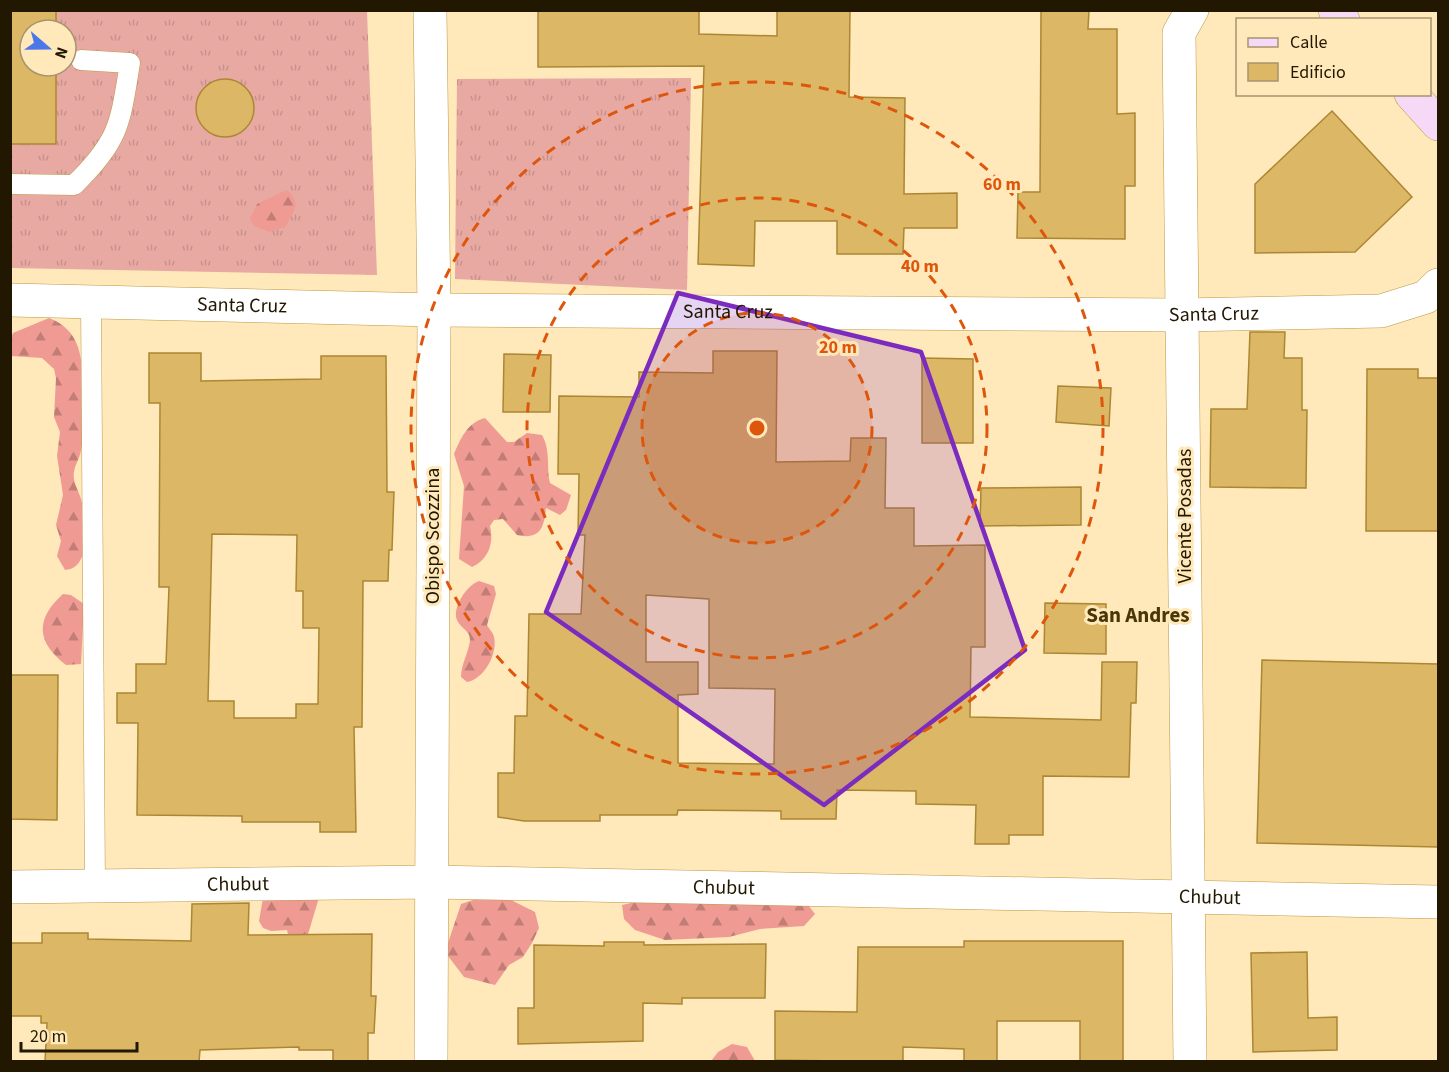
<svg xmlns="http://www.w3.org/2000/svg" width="1449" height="1072" font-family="'Source Sans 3',sans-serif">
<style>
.grass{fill:url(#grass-tufts);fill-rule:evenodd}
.forest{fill:url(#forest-firs)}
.building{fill:#dcb765;stroke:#ac8733;stroke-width:1.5;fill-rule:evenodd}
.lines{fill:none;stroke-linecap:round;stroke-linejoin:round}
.service-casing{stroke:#bd9845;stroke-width:21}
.minor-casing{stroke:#bd9845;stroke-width:34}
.secondary-casing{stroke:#bd9845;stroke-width:34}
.service{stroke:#fff;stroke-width:20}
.minor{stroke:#fff;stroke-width:33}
.secondary{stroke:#f5d9f6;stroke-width:33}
.marked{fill:#7b2cbf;fill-opacity:0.2;stroke:#7b2cbf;stroke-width:4.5;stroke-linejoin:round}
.ring{fill:none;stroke:#de560b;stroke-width:3;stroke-dasharray:10 8}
.labels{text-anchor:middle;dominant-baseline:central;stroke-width:6;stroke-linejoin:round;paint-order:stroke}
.street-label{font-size:20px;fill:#221700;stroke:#ffe8b9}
.neighbourhood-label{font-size:21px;font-weight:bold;fill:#493707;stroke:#ffe8b9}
.centre{fill:#de560b;stroke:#ffe8b9;stroke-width:3}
.ring-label{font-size:18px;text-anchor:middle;font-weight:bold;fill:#de560b;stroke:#ffe8b9;stroke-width:6;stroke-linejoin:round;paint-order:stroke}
</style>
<defs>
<pattern id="grass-tufts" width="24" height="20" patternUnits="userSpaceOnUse" patternTransform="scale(1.5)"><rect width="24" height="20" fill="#e9a9a3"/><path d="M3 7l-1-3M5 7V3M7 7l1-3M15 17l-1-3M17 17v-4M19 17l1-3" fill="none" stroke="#c8918b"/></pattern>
<pattern id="forest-firs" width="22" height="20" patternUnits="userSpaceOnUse" patternTransform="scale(1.5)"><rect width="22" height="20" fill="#ef9b93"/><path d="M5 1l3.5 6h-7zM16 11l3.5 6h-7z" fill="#c17d76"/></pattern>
</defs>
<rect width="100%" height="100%" fill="#ffe8b9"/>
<g class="grass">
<path d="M 11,11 L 367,11 L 377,275 L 11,268 ZM 30,30 L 66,30 L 66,66 L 30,66 Z"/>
<path d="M 691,78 L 687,290 L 455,279 L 457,79 Z"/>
</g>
<g class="forest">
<path d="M 286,190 C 303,201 293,214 285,227 L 269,232 L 254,226 L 250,218 L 257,204 Z"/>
<path d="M 49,318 C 89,333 82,375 82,409 C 82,422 84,437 81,450 C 80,458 75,464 74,472 C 72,483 80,492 82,503 C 86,521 92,569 65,570 L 57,556 L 61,541 L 56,525 L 63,495 L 57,456 L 60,432 L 54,417 L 56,378 L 54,369 L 42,358 L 11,356 L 11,338 L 13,333 Z"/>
<path d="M 485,418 L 507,442 L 514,442 L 527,433 L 542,435 C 551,451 546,466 550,483 L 571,495 L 566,510 L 560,515 L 546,508 C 544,528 540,540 517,535 L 503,519 L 494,520 L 490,526 C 494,543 489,559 472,567 L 459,559 L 464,486 L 454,454 C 461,438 467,423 485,418 Z"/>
<path d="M 479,581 L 494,586 L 496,594 L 487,625 C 489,629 493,632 494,637 C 498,654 484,679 467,682 L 461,677 C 461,664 469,652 470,640 C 470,630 460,628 457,620 C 452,607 467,585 479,581 Z"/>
<path d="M 63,594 L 71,595 L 84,604 L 81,664 L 66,665 C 36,642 35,619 63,594 Z"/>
<path d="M 314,894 L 318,901 L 306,941 L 289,938 L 287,930 L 271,931 L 263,928 L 259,921 L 263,898 Z"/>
<path d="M 507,898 L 535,912 L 539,928 L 532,943 L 523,957 L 509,965 L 495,985 L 464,977 L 445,952 L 461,904 L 476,899 Z"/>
<path d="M 653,898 L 806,902 L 815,914 L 804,926 L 760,929 L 729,937 L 665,940 L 635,930 L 624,919 L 622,905 Z"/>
<path d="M 732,1044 L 747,1047 L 755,1061 L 711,1061 L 718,1052 Z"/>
</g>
<g class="building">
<path d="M 10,10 L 56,10 L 56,30 L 30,30 L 30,66 L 56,66 L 56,144 L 10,144 Z"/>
<path d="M 538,10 L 699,10 L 699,34 L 777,36 L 777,10 L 850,10 L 849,97 L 905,98 L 904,194 L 957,193 L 957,228 L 904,228 L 903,254 L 837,254 L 837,221 L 755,221 L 754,266 L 698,264 L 704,66 L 538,67 Z"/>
<path d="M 1041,10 L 1089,10 L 1088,29 L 1117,29 L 1117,114 L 1135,113 L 1135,186 L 1125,186 L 1125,239 L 1017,238 L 1018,192 L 1040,192 Z"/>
<circle cx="225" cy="108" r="29"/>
<path d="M 1332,111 L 1412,197 L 1355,252 L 1255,253 L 1255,184 Z"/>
<path d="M 1250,332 L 1285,332 L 1284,358 L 1302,358 L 1302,410 L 1307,410 L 1306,488 L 1210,487 L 1211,409 L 1247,409 Z"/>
<path d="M 713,351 L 777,351 L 776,462 L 850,461 L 851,438 L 886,438 L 885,508 L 914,508 L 914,546 L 985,545 L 985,647 L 971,647 L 970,717 L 1101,720 L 1102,662 L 1137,662 L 1136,703 L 1131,703 L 1129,777 L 1043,776 L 1043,835 L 1009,835 L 1009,844 L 975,844 L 976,805 L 916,804 L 916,791 L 837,790 L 836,819 L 781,819 L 781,811 L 678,810 L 677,815 L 600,815 L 600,821 L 524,821 L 498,817 L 498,773 L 514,773 L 515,716 L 527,716 L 529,614 L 581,614 L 585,535 L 578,535 L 579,474 L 558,474 L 559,396 L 639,397 L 639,372 L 713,373 ZM 646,595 L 709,599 L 709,688 L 775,689 L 774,764 L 678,763 L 678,695 L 698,694 L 698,662 L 646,662 Z"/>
<path d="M 149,353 L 201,353 L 201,381 L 321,379 L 321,356 L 386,356 L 387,492 L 394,492 L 392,550 L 389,550 L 388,581 L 363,581 L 362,727 L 354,727 L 356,832 L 320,832 L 320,822 L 242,822 L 242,816 L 137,815 L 138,723 L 117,723 L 117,693 L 136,693 L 136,664 L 166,664 L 169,587 L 159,587 L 160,403 L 149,403 ZM 212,534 L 297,535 L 296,591 L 303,591 L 303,628 L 319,628 L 318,704 L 296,704 L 296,718 L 234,718 L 234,701 L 208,701 Z"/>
<path d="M 504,354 L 551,355 L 550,412 L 503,412 Z"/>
<path d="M 922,358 L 973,359 L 973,443 L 922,443 Z"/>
<path d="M 1367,369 L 1418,369 L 1418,378 L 1438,378 L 1438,531 L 1366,531 Z"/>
<path d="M 1058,386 L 1111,388 L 1109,426 L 1056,422 Z"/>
<path d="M 1081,487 L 1081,525 L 980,526 L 981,488 Z"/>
<path d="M 1045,603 L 1106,604 L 1106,654 L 1044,653 Z"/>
<path d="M 1262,660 L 1438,664 L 1438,847 L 1257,843 Z"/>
<path d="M 10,675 L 58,675 L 57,820 L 10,819 Z"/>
<path d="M 249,903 L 248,935 L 372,934 L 371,996 L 376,996 L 374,1033 L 368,1033 L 368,1062 L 333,1062 L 333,1050 L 299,1050 L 299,1047 L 200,1050 L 199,1062 L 45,1062 L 47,1023 L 41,1023 L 41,1016 L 10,1016 L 10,943 L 42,943 L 42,933 L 88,933 L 88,939 L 191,941 L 192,904 Z"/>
<path d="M 964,941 L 1123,941 L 1123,1062 L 1080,1062 L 1080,1021 L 997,1021 L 997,1062 L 964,1062 L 964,1049 L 903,1047 L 903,1062 L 775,1060 L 775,1011 L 857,1012 L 858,947 L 964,947 Z"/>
<path d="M 604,942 L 644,942 L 644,945 L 766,944 L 765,998 L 682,998 L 682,1004 L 643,1003 L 643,1041 L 518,1044 L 518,1008 L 534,1008 L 534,945 L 604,946 Z"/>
<path d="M 1307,952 L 1308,1018 L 1337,1017 L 1337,1050 L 1253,1052 L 1251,953 Z"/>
</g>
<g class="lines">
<defs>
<g id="service">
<path d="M 10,184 L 74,185 C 120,140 120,124 130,63 L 81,60"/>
<path d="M 91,300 L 95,887"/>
</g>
<g id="minor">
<path d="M 430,10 L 434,310 L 431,1062"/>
<path id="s1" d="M 10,300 L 434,310 L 1183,315 L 1381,311 L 1426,297 L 1438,285"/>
<path id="s2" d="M 10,887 L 432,882 L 1438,902"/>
<path d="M 1190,1062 L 1179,33 L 1192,10"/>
</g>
<g id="secondary">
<path d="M 1335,10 L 1343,20"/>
<path d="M 1411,94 L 1438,124"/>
</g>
</defs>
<use href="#service" class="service-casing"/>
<use href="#minor" class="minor-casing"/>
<use href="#secondary" class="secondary-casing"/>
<use href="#service" class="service"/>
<use href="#minor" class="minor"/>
<use href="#secondary" class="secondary"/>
</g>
<path class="marked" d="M 678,293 L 921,352 L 1025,650 L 824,805 L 546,612 Z"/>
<circle cx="757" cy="428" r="115" fill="#de560b" fill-opacity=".12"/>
<g class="ring">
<circle cx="757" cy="428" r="115"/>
<circle cx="757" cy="428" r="230"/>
<circle cx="757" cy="428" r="346"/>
</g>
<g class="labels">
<g class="street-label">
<text stroke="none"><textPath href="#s1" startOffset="232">Santa Cruz</textPath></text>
<text stroke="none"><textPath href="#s1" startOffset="718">Santa Cruz</textPath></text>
<text stroke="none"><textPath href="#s1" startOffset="1204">Santa Cruz</textPath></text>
<text transform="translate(1185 516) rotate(-90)">Vicente Posadas</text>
<text transform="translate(433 536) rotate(-90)">Obispo Scozzina</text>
<text stroke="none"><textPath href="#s2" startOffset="228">Chubut</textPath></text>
<text stroke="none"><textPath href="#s2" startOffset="714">Chubut</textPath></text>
<text stroke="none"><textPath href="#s2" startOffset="1200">Chubut</textPath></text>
</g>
<g class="neighbourhood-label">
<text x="1138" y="615">San Andres</text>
</g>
</g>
<circle cx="757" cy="428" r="9" class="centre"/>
<g class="ring-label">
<text x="1002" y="190">60 m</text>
<text x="920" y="272">40 m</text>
<text x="838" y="353">20 m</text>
</g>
<rect width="1449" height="1072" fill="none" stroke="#221700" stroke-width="24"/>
<rect x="1236" y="18" width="195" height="78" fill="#ffe8b9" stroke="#a7946f" stroke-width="1.5"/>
<rect x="1248" y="38" width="30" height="9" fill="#f5d9f6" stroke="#a7946f" stroke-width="1.5"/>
<text x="1290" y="48" font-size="18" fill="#221700">Calle</text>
<rect x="1248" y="63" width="30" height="18" fill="#dcb765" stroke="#a7946f" stroke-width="1.5"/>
<text x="1290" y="78" font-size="18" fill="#221700">Edificio</text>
<g transform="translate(48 48) rotate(110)"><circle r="28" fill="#ffe8b9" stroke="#a7946f" stroke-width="1.5"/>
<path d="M0-4.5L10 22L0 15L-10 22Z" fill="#4b77ea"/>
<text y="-9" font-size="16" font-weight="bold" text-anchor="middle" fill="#221700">N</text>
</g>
<path d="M21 1042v9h116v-9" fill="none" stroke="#221700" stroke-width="3"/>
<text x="30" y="1042" font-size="18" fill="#221700" stroke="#ffe8b9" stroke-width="4.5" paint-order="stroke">20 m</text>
</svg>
